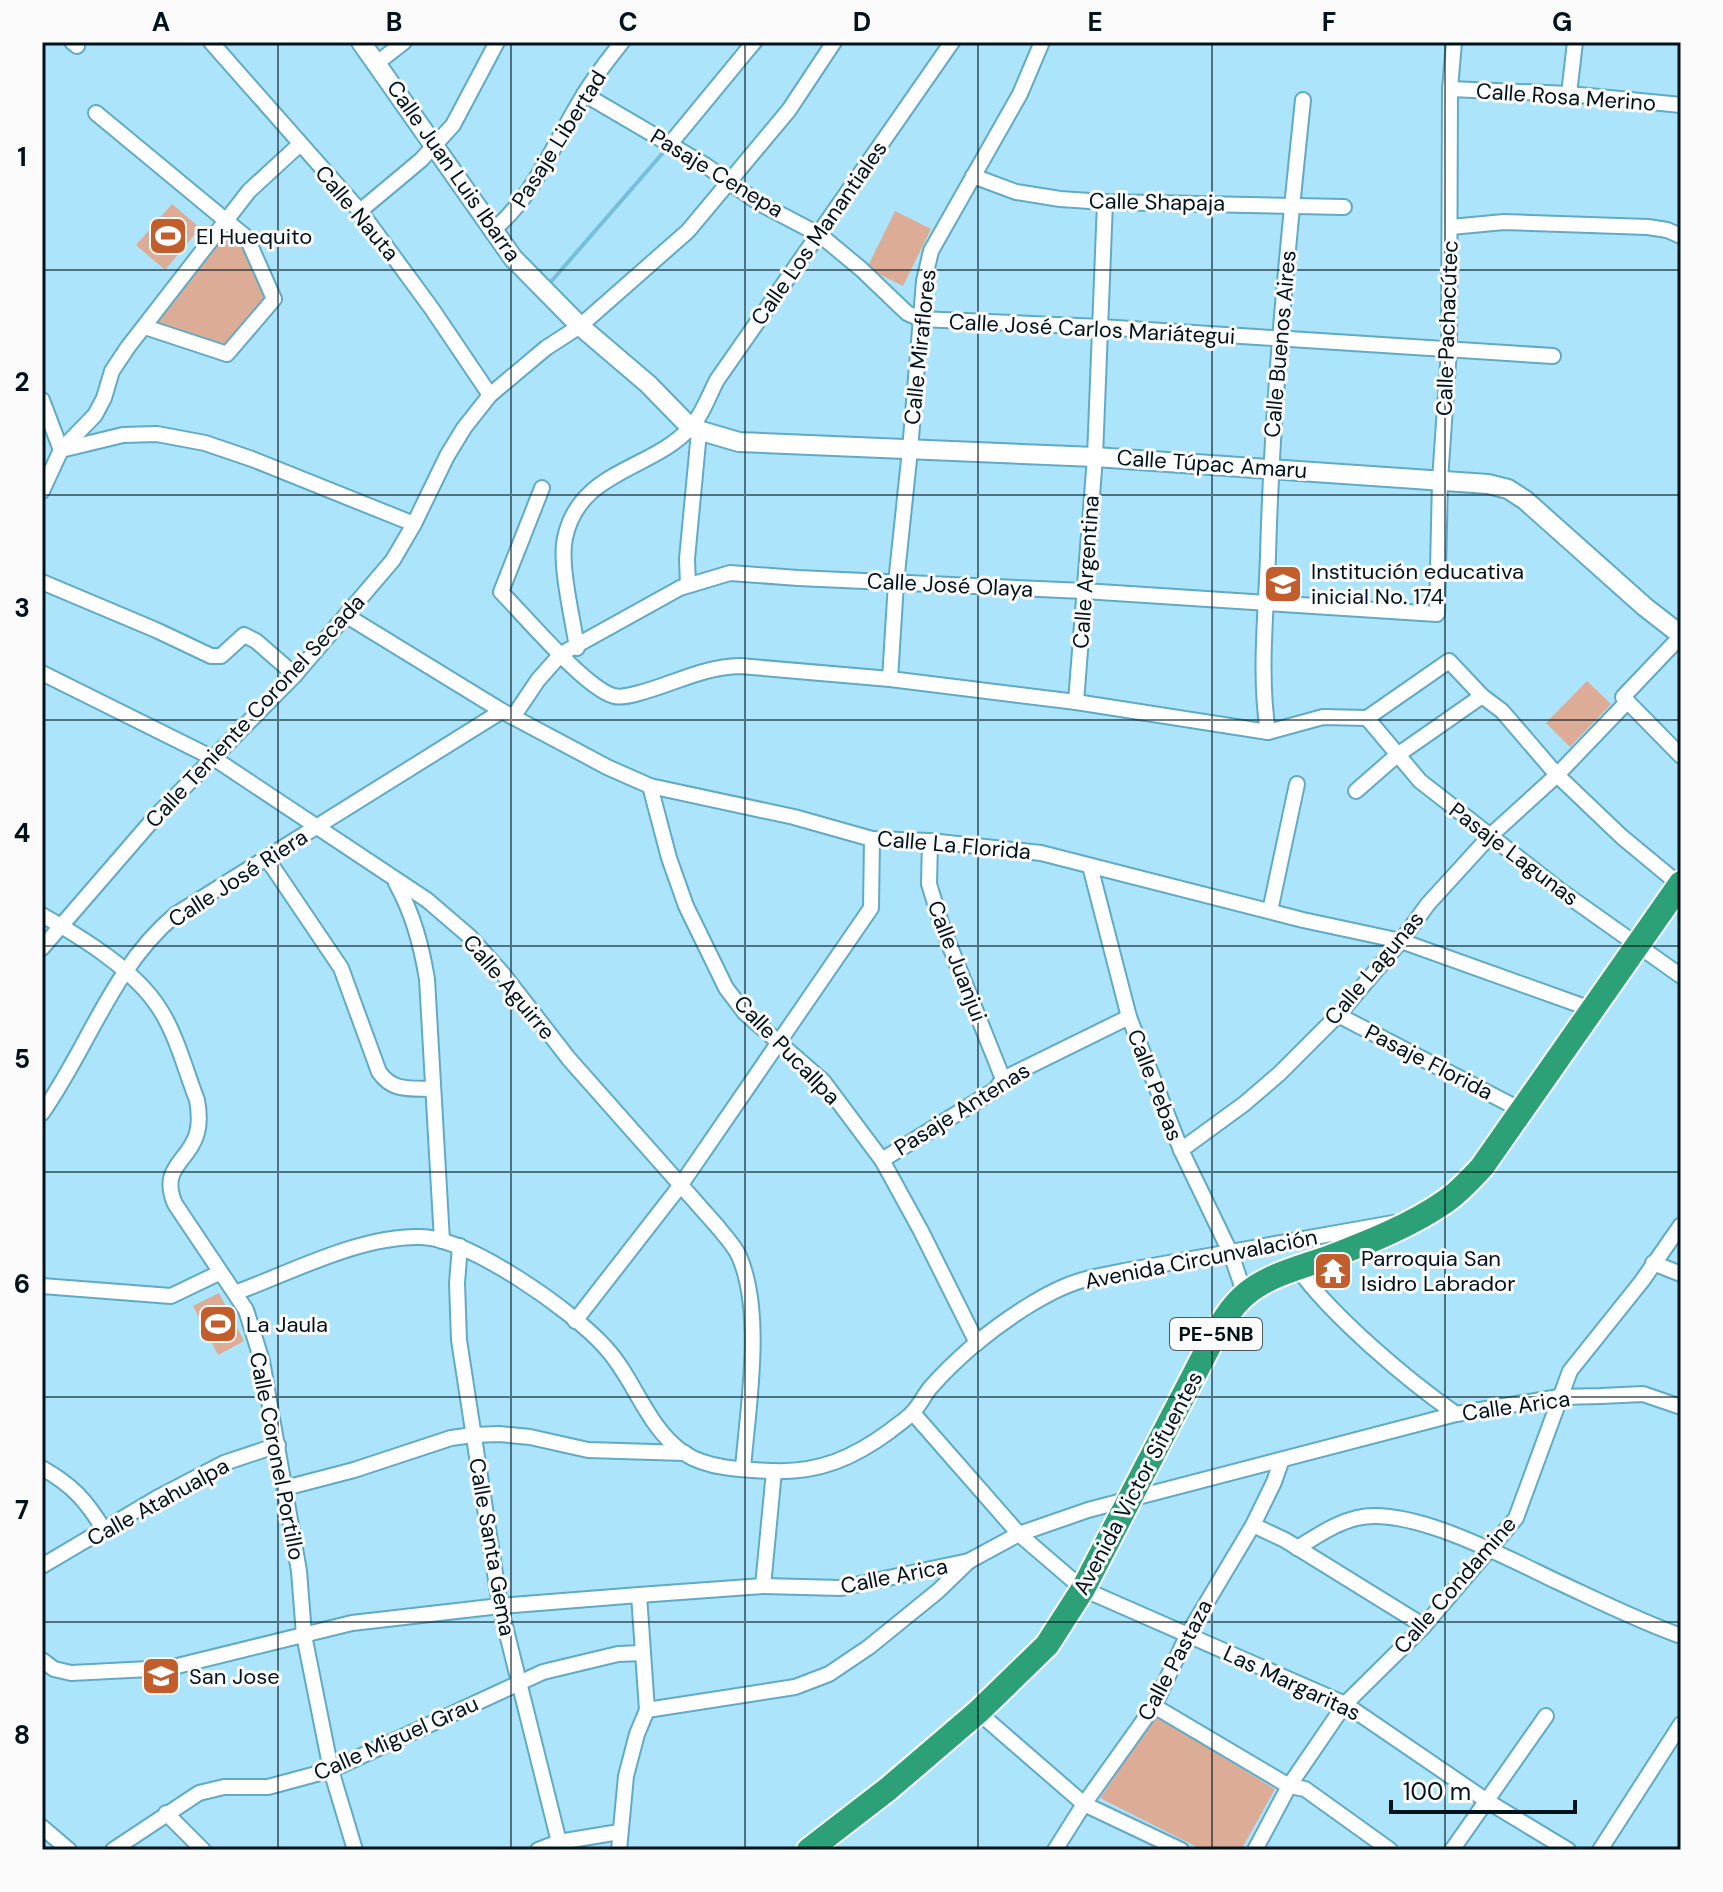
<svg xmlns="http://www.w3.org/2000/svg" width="1723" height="1892" font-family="'DM Sans',sans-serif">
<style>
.green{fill:#ddac97}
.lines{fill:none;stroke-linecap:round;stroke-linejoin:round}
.stream{stroke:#76bfdb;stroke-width:4}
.street-casing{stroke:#61aac5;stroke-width:18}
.secondary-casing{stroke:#61aac5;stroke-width:22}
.highway-casing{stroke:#fff;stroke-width:28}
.street{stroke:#fff;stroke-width:14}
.secondary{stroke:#fff;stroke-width:18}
.highway{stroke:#2ca177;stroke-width:24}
.grid{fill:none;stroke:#00121a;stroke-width:2;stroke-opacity:0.55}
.labels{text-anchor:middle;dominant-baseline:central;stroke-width:6;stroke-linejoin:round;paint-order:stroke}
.shield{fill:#fbfbfb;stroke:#4b585e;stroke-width:2}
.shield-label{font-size:20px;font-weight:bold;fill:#00121a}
.street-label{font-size:22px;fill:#00121a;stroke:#fbfbfb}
.poi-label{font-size:22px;fill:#00121a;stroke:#fbfbfb;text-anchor:start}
.neatline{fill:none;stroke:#00121a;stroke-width:3}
.grid-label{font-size:26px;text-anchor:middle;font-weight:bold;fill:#00121a}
</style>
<rect width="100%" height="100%" fill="#abe4fb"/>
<g class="green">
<path d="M 172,204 L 200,228 L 165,270 L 136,245 Z"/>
<path d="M 895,211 L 931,229 L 903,286 L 867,268 Z"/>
<path d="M 228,224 L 244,240 L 269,298 L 226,351 L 151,325 Z"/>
<path d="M 1587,681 L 1611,704 L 1570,747 L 1546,723 Z"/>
<path d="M 219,1293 L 244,1341 L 218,1355 L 193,1306 Z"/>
<path d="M 1156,1716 L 1275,1789 L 1241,1850 L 1203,1850 L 1100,1798 Z"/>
</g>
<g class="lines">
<g class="stream">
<path d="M 755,52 L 764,42"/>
<path d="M 549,284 L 668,147"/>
</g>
<defs>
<g id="street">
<path d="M 72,42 L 77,46"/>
<path d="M 211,42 L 360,211 L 432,309 L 490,395"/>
<path d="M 377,63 L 404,42"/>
<path d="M 1450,89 L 1569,94 L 1681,105"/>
<path d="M 584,94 L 705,165 L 759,203 L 820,235 L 861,269 L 907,313 L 920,319 L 1101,327 L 1553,356"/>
<path d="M 1569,94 L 1575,42"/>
<path d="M 96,113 L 247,238 L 274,299 L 227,354 L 145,327"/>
<path d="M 670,144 L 754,42"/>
<path d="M 973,176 L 1016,192 L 1060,199 L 1105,202 L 1344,207"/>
<path d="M 360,211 L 421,160 L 453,125 L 497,42"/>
<path d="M 1451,227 L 1504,222 L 1648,227 L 1667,230 L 1681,236"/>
<path d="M 492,231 C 534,197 554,143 582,98 C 593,78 608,60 622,42"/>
<path d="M 42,400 L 61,450"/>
<path d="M 61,450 L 123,435 L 157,434 L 205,443 L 252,459 L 414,524"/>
<path d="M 542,488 L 501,592 C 524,615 586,689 614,696 C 621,698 632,695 639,693 C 674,684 702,667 740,666 L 890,679 L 1076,702 L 1268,732 L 1323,717 L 1367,718"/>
<path d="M 42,491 L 61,450 L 95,415 L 104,398 L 112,371 L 128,347 L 249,191 L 299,145"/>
<path d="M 42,582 L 156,630 L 211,656 L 221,656 L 244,635 L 256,641 L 295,675"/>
<path d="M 688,585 L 687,559 L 699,432"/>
<path d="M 347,616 L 502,711 L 607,767 L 650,786 L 794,817 L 872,839 L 930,841 L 1041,853 L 1303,920 L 1401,941 L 1591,1009"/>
<path d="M 1681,636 L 1623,697 L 1681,756"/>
<path d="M 577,648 C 573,619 559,565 565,538 C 579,470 652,470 690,428 C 702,416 709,395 717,380 L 952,42"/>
<path d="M 42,673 L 215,759 L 427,900 L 469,936 L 503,974 L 569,1059 L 717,1226 C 724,1235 734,1245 739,1256 C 764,1313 748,1407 743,1468"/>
<path d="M 890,679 L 896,583 L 910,450 L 924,281 L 931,251 L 1020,94 L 1042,42"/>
<path d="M 1076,702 L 1095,457 L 1105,202"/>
<path d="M 513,717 L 538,680 L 561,654 L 680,588 L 730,573 L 798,578 L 1084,591 L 1437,614 L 1440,480 L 1449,350 L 1450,89 L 1454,42"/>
<path d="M 1367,718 L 1449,661 L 1482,696 L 1502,711 L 1557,775 L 1622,837 L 1680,885"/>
<path d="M 1367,718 L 1420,781 L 1561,891 L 1681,976"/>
<path d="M 1268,732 C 1259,675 1266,614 1268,556 C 1272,403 1287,252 1303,100"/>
<path d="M 650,786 L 669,858 L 686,906 L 726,988 L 745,1013 L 823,1081 L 882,1160 L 921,1231 L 977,1343"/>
<path d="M 1356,791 L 1396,756 L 1482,696"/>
<path d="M 930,841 L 929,884 L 943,929 L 1003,1079"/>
<path d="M 268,860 L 341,968 L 379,1072 C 393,1092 410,1088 433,1089"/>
<path d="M 1090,866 L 1129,1017 L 1181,1150 L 1231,1254 L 1245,1295"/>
<path d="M 396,883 C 413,914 421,944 427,979 L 442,1241"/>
<path d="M 1270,911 L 1297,784"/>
<path d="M 42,915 C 81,937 135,970 159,1008 C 176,1033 186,1072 197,1100 C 199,1111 200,1122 197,1133 C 189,1162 159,1167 175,1204 L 246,1310 L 262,1361 L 299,1571 L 304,1635 L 331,1770 L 355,1850"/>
<path d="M 42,948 L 157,815 L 295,675 L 393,560 L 414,524 L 447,456 L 464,428 L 490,395 L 546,348 L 580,326 L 688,231 L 789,110 L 834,42"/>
<path d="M 1338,1015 L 1521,1110"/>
<path d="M 42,1113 C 88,1048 112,968 175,915 L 502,711"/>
<path d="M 1181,1150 L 1244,1104 L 1279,1074 L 1338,1015 L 1401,941 L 1428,904 L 1490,836 L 1557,775 L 1626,703"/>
<path d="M 882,1160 L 995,1090 L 1003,1079 L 1129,1017"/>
<path d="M 460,1246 L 457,1283 L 459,1340 L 500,1606 L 559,1842"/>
<path d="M 1653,1263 L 1681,1274"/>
<path d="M 1298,1269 C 1333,1317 1407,1380 1456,1414"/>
<path d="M 42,1286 L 171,1296 L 219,1273"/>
<path d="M 235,1293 C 292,1272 359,1236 420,1237 C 468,1237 573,1311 605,1347 C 635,1379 646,1427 684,1453 C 707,1469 745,1470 772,1471 C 819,1473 853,1458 890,1431 C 897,1425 907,1419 913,1412 C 920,1405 924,1395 931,1387 C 944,1372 959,1358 974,1345 C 1003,1321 1047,1290 1083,1280 C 1096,1276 1111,1274 1124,1271 L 1393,1223"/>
<path d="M 575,1321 L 680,1186 L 871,908 L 872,839"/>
<path d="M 913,1413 L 1019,1534 L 1083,1589 L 1345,1704 L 1487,1801 L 1568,1850"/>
<path d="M 42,1468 C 72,1485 86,1500 104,1530"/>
<path d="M 285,1488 L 354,1470 L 451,1438 L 473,1435 L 499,1434 L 530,1437 L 588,1450 L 685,1453"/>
<path d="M 1253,1525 L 1285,1540 L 1424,1626"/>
<path d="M 1297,1548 C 1316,1537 1335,1523 1357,1518 C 1410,1505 1509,1559 1558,1582 C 1599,1601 1639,1621 1681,1636"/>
<path d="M 42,1566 L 157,1498 L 224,1463 L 278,1445"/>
<path d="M 763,1586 L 774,1471"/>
<path d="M 42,1660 L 54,1669 L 71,1673 L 169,1668 L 352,1623 L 500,1606 L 639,1595 L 763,1586 L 841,1588 L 969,1561 L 1019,1534 L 1088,1510 L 1456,1414 L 1559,1397 L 1601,1396 L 1643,1394 L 1681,1407"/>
<path d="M 1154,1706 L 1289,1786 L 1305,1789 L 1390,1850"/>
<path d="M 647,1710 L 795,1687 L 829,1674 L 869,1647 L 938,1591 L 969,1561"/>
<path d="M 978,1712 L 1084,1804 L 1181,1850"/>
<path d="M 166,1813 L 203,1850"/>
<path d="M 42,1827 L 69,1850"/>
<path d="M 113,1850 L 199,1793 L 224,1787 L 268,1787 L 331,1770 L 543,1672 L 618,1654 L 642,1653"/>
<path d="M 538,1850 L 559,1842 L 619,1832"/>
<path d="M 619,1850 L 626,1776 L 637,1734 L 647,1710 L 639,1595"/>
<path d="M 1055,1850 L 1084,1804 L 1154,1706 L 1188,1634 L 1253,1525 L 1274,1482 L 1281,1462"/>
<path d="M 1255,1850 L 1289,1786 L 1345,1704 L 1424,1626 L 1516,1518 L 1570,1371 L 1642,1281 L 1681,1225"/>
<path d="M 1452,1850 L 1546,1716"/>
<path d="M 1600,1850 L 1681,1724"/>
</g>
<path id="secondary" d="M 361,42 L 513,258 L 580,326 L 648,384 L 691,428 L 739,442 L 1095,457 L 1488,484 L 1508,489 L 1525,500 L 1645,607 L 1681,635"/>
<path id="highway" d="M 809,1850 L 888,1789 L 978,1712 L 1047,1645 L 1083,1589 L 1207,1350 C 1218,1330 1228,1309 1246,1294 C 1268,1275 1302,1267 1330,1257 C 1369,1242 1412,1225 1446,1201 C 1459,1192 1471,1179 1482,1167 L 1681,883"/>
</defs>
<use href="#street" class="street-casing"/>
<use href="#secondary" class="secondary-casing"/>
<use href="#highway" class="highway-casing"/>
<use href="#street" class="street"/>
<use href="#secondary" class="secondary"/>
<use href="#highway" class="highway"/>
</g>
<path class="grid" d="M 278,42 L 278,1850M 511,42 L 511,1850M 745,42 L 745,1850M 978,42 L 978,1850M 1212,42 L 1212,1850M 1445,42 L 1445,1850M 42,270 L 1681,270M 42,495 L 1681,495M 42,720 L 1681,720M 42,946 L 1681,946M 42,1172 L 1681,1172M 42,1397 L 1681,1397M 42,1622 L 1681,1622"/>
<defs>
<symbol id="stadium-square" viewBox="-11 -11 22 22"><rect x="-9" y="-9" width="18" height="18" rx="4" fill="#c25d2c" stroke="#fbfbfb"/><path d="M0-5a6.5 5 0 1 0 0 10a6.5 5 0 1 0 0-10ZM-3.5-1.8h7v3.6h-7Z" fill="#fff"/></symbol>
<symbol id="school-square" viewBox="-11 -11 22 22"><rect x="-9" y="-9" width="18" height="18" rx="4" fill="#c25d2c" stroke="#fbfbfb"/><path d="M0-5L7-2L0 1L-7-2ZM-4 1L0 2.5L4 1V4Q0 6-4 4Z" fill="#fff"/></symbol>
<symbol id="temple-square" viewBox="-11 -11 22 22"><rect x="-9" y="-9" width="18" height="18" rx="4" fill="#c25d2c" stroke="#fbfbfb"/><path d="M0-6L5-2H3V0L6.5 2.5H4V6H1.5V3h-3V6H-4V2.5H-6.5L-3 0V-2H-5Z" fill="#fff"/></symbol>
</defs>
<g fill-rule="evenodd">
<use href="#stadium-square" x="146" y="214" width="44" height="44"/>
<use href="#school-square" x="1261" y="562" width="44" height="44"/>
<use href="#temple-square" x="1311" y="1249" width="44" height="44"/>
<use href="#stadium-square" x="196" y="1302" width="44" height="44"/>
<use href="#school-square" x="139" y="1654" width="44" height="44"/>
</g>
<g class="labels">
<rect class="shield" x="1170" y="1318" width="92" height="32" rx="6"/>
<g class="shield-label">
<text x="1216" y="1334">PE-5NB</text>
</g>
<g class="street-label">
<text transform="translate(1566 97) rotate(4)">Calle Rosa Merino</text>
<text transform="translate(559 139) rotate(-58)">Pasaje Libertad</text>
<text transform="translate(454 171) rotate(55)">Calle Juan Luis Ibarra</text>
<text transform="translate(717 173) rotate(31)">Pasaje Cenepa</text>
<text transform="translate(1157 202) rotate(1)">Calle Shapaja</text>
<text transform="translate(357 213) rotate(50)">Calle Nauta</text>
<text transform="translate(819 233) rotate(-55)">Calle Los Manantiales</text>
<text transform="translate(1447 328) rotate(-88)">Calle Pachacútec</text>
<text transform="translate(1092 329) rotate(3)">Calle José Carlos Mariátegui</text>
<text transform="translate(1280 344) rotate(-85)">Calle Buenos Aires</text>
<text transform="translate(920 347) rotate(-84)">Calle Miraflores</text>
<text transform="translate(1212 464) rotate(4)">Calle Túpac Amaru</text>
<text transform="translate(1086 572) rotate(-86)">Calle Argentina</text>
<text transform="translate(950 585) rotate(3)">Calle José Olaya</text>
<text transform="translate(255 711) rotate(-47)">Calle Teniente Coronel Secada</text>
<text transform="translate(954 845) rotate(5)">Calle La Florida</text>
<text transform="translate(1514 854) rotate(37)">Pasaje Lagunas</text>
<text transform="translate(238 878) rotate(-33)">Calle José Riera</text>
<text transform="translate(957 961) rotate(69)">Calle Juanjui</text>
<text transform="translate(1374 968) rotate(-50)">Calle Lagunas</text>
<text transform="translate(509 987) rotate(50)">Calle Aguirre</text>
<text transform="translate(787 1050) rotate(46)">Calle Pucallpa</text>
<text transform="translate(1429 1062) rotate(27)">Pasaje Florida</text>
<text transform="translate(1155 1085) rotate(69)">Calle Pebas</text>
<text transform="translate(962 1109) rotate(-32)">Pasaje Antenas</text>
<text transform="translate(1201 1259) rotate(-11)">Avenida Circunvalación</text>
<text transform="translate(1516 1406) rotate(-8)">Calle Arica</text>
<text transform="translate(277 1456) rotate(79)">Calle Coronel Portillo</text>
<text transform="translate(1138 1483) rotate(-62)">Avenida Victor Sifuentes</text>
<text transform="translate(158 1502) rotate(-29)">Calle Atahualpa</text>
<text transform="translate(492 1547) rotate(80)">Calle Santa Gema</text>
<text transform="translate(894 1576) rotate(-11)">Calle Arica</text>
<text transform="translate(1455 1585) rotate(-49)">Calle Condamine</text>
<text transform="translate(1175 1660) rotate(-62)">Calle Pastaza</text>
<text transform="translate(1292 1683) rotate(25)">Las Margaritas</text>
<text transform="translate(396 1738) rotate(-24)">Calle Miguel Grau</text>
</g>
<g class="poi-label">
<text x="196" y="236">El Huequito</text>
<text x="1311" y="571">Institución educativa<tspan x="1311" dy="25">inicial No. 174</tspan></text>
<text x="1361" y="1258">Parroquia San<tspan x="1361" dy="25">Isidro Labrador</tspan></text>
<text x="246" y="1324">La Jaula</text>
<text x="189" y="1676">San Jose</text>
</g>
</g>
<rect width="1723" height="1892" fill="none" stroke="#fbfbfb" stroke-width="88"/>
<path d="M1391 1800v12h184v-12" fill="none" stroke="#00121a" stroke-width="4"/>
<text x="1403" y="1800" font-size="24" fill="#00121a" stroke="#fbfbfb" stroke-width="6" paint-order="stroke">100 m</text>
<rect x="44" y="44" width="1635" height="1804" class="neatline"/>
<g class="grid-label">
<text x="161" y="31">A</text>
<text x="394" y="31">B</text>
<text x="628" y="31">C</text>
<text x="862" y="31">D</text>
<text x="1095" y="31">E</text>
<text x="1329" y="31">F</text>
<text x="1562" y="31">G</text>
<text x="22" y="166">1</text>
<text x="22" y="391">2</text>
<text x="22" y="617">3</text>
<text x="22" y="842">4</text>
<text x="22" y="1068">5</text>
<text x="22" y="1293">6</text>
<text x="22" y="1519">7</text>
<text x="22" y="1744">8</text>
</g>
</svg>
